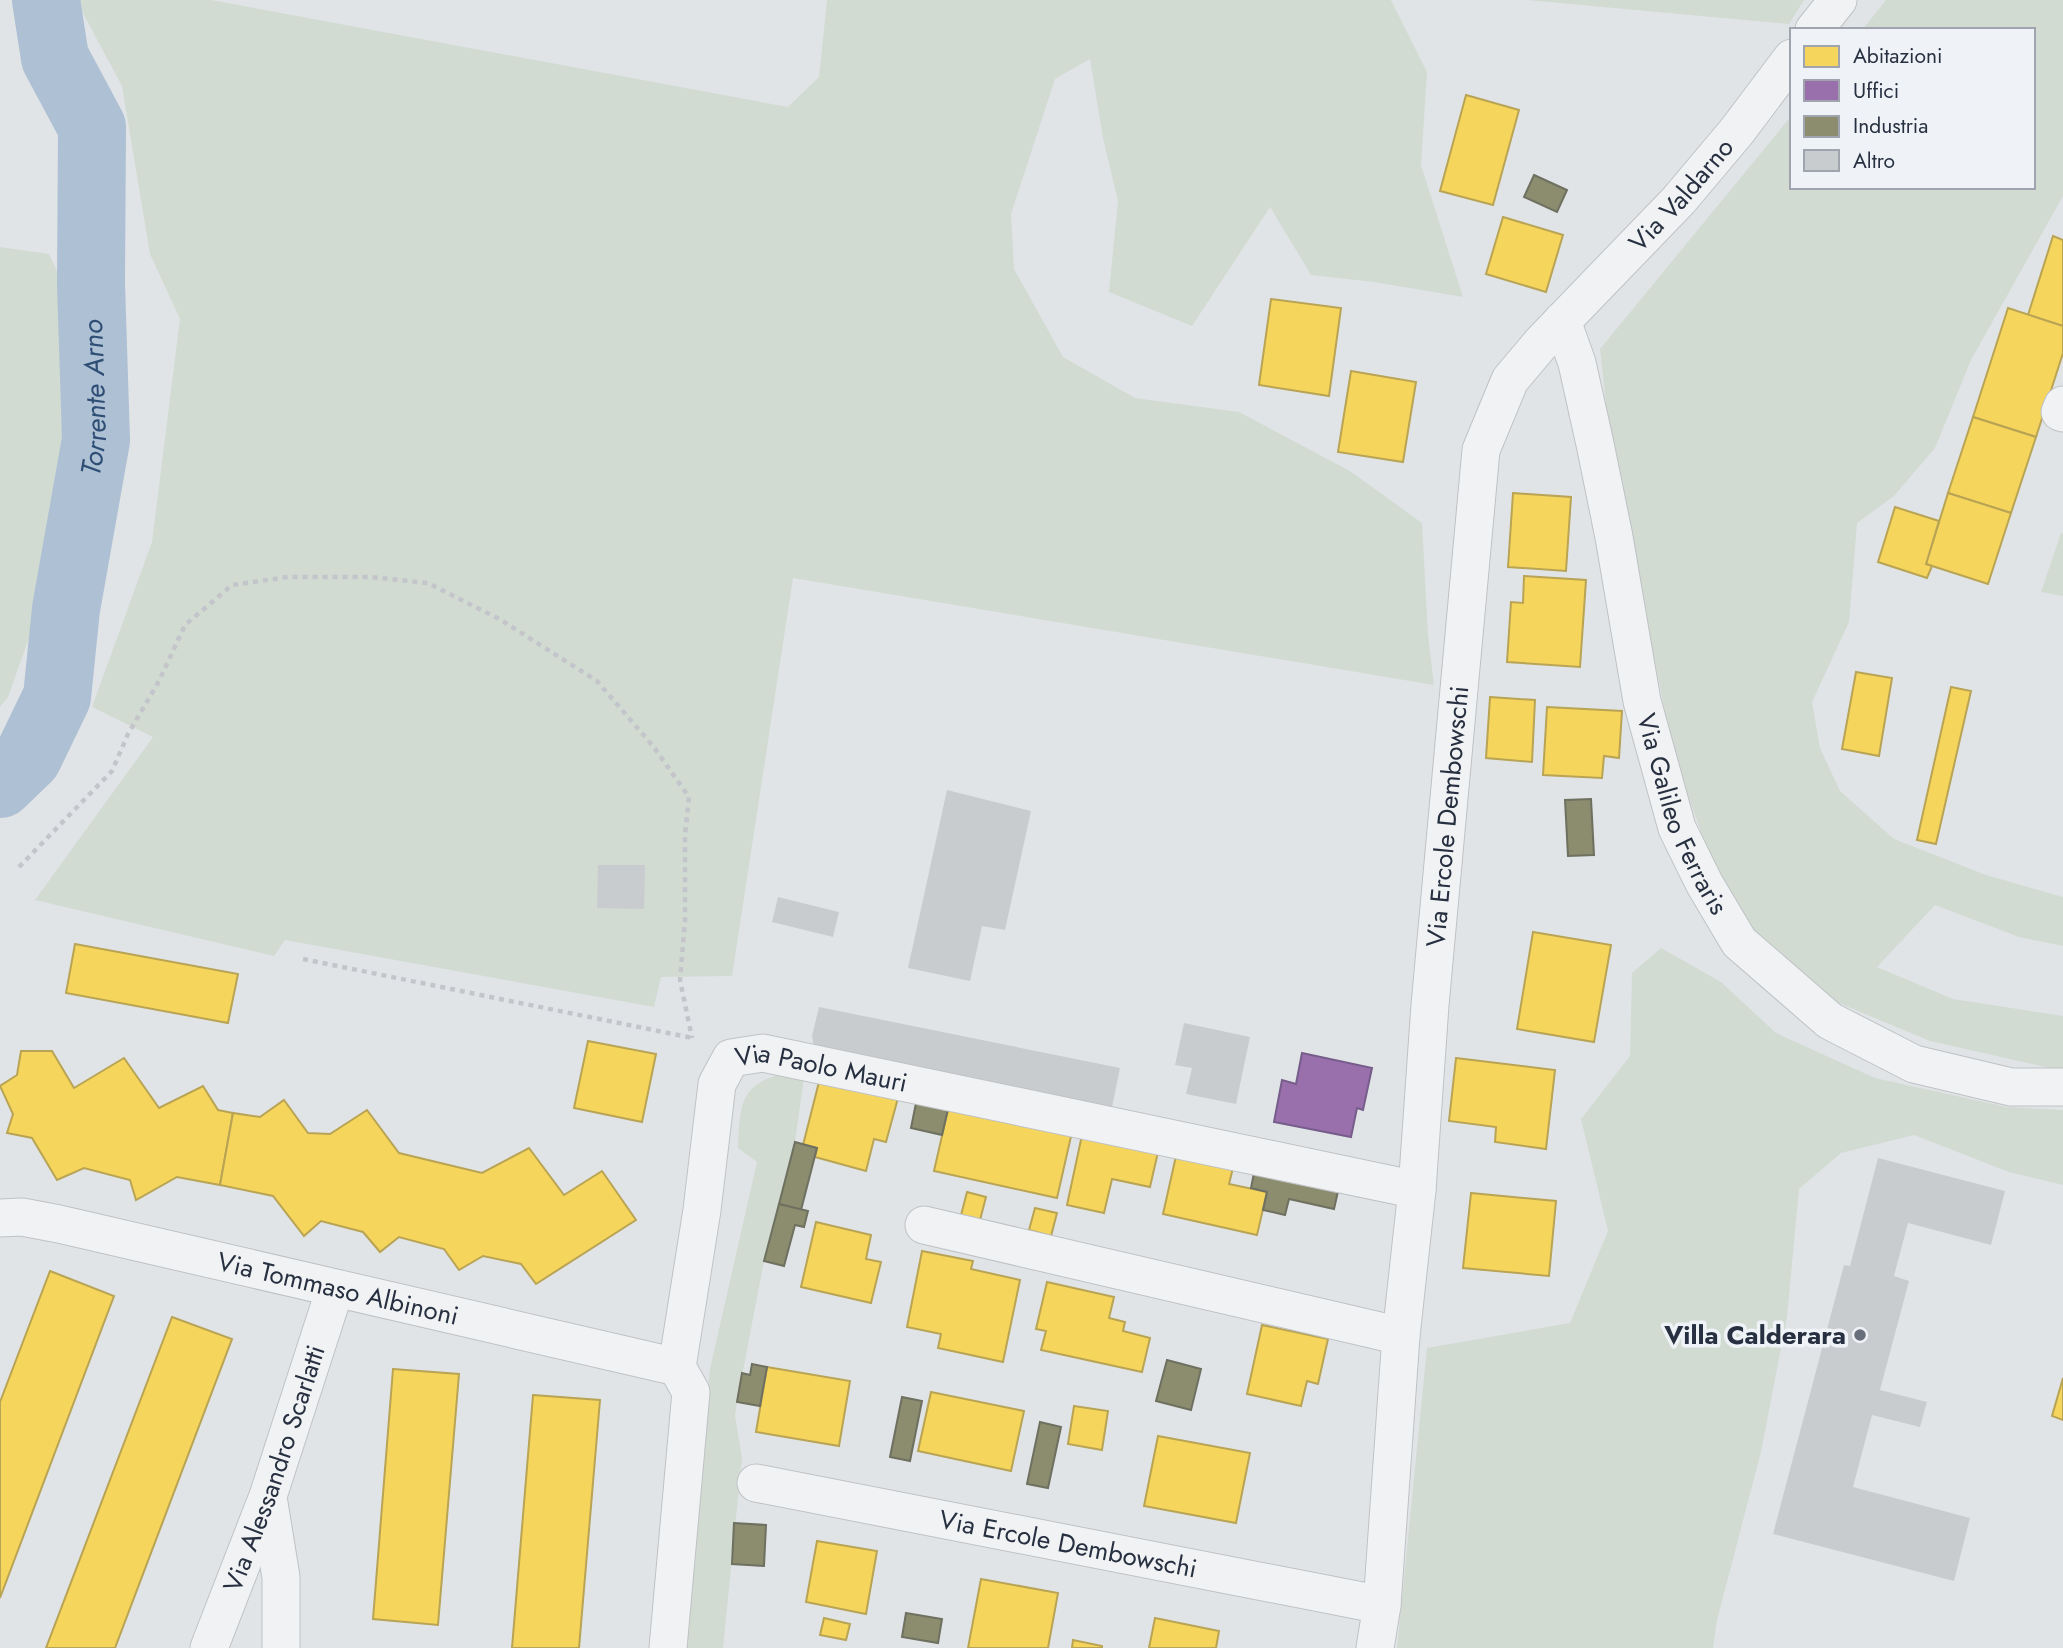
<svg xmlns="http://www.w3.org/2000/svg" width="2063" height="1648" font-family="Jost,sans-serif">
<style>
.green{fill:#d1dbd2}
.homes{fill:#f6d55c;stroke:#b8a454;stroke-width:2}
.offices{fill:#9970ab;stroke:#775d8b;stroke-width:2}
.industry{fill:#8c8c6e;stroke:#6e7060;stroke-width:2}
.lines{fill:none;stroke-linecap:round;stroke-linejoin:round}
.river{stroke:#aec0d3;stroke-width:68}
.building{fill:#c9cccf}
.minor-casing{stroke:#bfc2c5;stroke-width:39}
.path{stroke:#c3c5ca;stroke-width:4.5;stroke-dasharray:5 5;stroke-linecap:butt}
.minor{stroke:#f1f2f3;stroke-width:37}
.poi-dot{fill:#686f7b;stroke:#eff2f6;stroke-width:2.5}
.labels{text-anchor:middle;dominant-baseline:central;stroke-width:7;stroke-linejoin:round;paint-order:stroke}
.street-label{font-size:26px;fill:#273041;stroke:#eff2f6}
.poi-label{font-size:26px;font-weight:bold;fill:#273041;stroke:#eff2f6;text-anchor:end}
.water-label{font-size:28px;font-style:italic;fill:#2f4e76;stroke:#eff2f6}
</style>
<rect width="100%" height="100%" fill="#e1e4e7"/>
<g class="green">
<path d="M 76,0 L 211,0 L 788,107 L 819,77 L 827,0 L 1391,0 L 1427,72 L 1421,165 L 1463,297 L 1374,282 L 1311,275 L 1270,207 L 1192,326 L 1109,292 L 1118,201 L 1103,138 L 1090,59 L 1055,79 L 1011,214 L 1014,269 L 1063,357 L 1135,398 L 1239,412 L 1350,471 L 1422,523 L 1428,635 L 1434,685 L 793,578 L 732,976 L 661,977 L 654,1007 L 285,940 L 274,956 L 35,900 L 153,737 L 92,707 L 152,542 L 180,319 L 150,254 L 122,86 Z"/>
<path d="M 1527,0 L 1804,0 L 1789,24 Z"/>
<path d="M 1886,0 L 2063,0 L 2063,196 L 1971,360 L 1935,448 L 1894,496 L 1857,523 L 1849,622 L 1812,702 L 1820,748 L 1840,791 L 1894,839 L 1986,875 L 2063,897 L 2063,946 L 2019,937 L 1935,905 L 1877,967 L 1953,999 L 2063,1016 L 2063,1071 L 1930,1041 L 1822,996 L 1757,938 L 1712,863 L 1674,756 L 1610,440 L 1600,349 L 1792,115 L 1792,187 L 2033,187 L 2033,30 L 1862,30 Z"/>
<path d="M 0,247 L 49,254 L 76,312 L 57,559 L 8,697 L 0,707 Z"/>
<path d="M 2061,533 L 2063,534 L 2063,596 L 2041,592 Z"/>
<path d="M 1661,948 L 1721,982 L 1776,1033 L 1875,1078 L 2007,1107 L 2063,1110 L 2063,1185 L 2009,1172 L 1914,1135 L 1841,1153 L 1799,1189 L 1787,1317 L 1761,1452 L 1717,1620 L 1713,1648 L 1397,1648 L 1427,1348 L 1570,1323 L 1608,1231 L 1581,1119 L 1630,1056 L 1632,973 Z"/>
<path d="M 786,1072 L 804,1077 L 795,1142 L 764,1261 L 737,1402 L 735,1416 L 742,1458 L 723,1648 L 683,1648 L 710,1369 L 757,1162 L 738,1148 C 740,1104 739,1085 786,1072 Z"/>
</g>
<g class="homes">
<path d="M 1466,95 L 1519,110 L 1493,205 L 1440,191 Z"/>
<path d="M 1503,217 L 1563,235 L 1546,292 L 1486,274 Z"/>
<path d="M 2053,236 L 2063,240 L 2063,326 L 2028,315 Z"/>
<path d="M 1271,299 L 1341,308 L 1329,396 L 1259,385 Z"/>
<path d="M 2008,308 L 2063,326 L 2063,353 L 2036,437 L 1973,417 Z"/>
<path d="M 1351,371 L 1416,382 L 1403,462 L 1338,452 Z"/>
<path d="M 1973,417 L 2036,437 L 2011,513 L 1948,493 Z"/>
<path d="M 1513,493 L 1571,497 L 1566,571 L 1508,567 Z"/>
<path d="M 1948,493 L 2011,513 L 1988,584 L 1926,564 Z"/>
<path d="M 1895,507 L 1939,521 L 1926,564 L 1932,566 L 1927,578 L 1878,562 Z"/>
<path d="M 1524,576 L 1586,580 L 1580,667 L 1507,662 L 1511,602 L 1523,603 Z"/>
<path d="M 1856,672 L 1892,678 L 1879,756 L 1842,749 Z"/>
<path d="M 1951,687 L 1971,691 L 1936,844 L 1917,840 Z"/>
<path d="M 1490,697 L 1535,700 L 1532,762 L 1486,758 Z"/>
<path d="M 1547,707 L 1622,711 L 1619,758 L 1604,756 L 1602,778 L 1543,775 Z"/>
<path d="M 1533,932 L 1611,945 L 1594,1042 L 1517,1029 Z"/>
<path d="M 75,944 L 238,974 L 228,1023 L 66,993 Z"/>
<path d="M 588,1041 L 656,1054 L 642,1122 L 574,1108 Z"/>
<path d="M 21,1051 L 52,1051 L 74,1088 L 124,1058 L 159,1108 L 203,1086 L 218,1110 L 233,1113 L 220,1185 L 177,1177 L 136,1200 L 130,1180 L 84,1168 L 57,1180 L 32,1138 L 7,1133 L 13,1114 L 0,1086 L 17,1075 Z"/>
<path d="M 1456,1058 L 1555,1070 L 1546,1149 L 1495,1142 L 1496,1127 L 1449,1121 Z"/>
<path d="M 820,1078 L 898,1098 L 886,1142 L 874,1139 L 866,1171 L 815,1157 L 817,1148 L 803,1145 Z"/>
<path d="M 284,1100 L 308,1133 L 330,1134 L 367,1110 L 399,1153 L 482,1173 L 529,1148 L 564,1195 L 602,1171 L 636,1220 L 536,1284 L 521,1264 L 483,1256 L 459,1270 L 444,1249 L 399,1237 L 380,1252 L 363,1232 L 321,1221 L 304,1236 L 273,1196 L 220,1185 L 233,1113 L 260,1117 Z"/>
<path d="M 949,1105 L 1072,1132 L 1057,1198 L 934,1171 Z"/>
<path d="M 1082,1135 L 1158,1152 L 1150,1187 L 1112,1179 L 1104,1213 L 1067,1205 Z"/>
<path d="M 1176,1156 L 1233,1168 L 1229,1184 L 1267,1192 L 1257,1235 L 1163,1214 Z"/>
<path d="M 967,1192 L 986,1197 L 979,1224 L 960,1219 Z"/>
<path d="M 1471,1193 L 1556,1201 L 1549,1276 L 1463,1268 Z"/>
<path d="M 1035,1208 L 1057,1213 L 1051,1236 L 1029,1230 Z"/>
<path d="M 816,1222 L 871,1235 L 866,1259 L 881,1262 L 871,1303 L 801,1287 Z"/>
<path d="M 922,1251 L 973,1261 L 971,1269 L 1020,1280 L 1003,1362 L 938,1348 L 941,1334 L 907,1327 Z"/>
<path d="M 50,1271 L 114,1296 L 0,1598 L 0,1402 Z"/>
<path d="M 1047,1282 L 1114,1297 L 1109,1318 L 1125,1322 L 1123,1331 L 1150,1338 L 1142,1372 L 1041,1350 L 1046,1331 L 1036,1329 Z"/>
<path d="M 172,1317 L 232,1339 L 115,1648 L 46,1648 Z"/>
<path d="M 1262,1325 L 1328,1339 L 1318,1384 L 1307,1381 L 1301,1406 L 1247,1394 Z"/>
<path d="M 767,1367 L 850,1381 L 839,1446 L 756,1432 Z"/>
<path d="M 393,1369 L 459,1374 L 438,1625 L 373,1619 Z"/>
<path d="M 2063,1378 L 2063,1420 L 2052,1416 Z"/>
<path d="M 931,1392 L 1024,1411 L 1011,1471 L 918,1451 Z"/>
<path d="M 533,1395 L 600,1400 L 579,1648 L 512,1648 Z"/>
<path d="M 1074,1406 L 1108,1411 L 1102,1450 L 1068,1444 Z"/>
<path d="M 1158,1436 L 1250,1453 L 1236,1523 L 1144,1506 Z"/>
<path d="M 817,1541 L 877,1551 L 866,1614 L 806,1602 Z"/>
<path d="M 981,1579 L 1058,1593 L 1048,1648 L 968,1648 Z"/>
<path d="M 824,1618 L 850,1624 L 846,1640 L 820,1635 Z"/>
<path d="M 1155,1618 L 1219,1631 L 1216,1648 L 1149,1648 Z"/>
<path d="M 1073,1640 L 1102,1646 L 1102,1648 L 1072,1648 Z"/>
</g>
<path class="offices" d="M 1302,1053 L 1372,1068 L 1363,1110 L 1357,1108 L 1351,1137 L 1274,1122 L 1282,1080 L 1296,1084 Z"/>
<g class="industry">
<path d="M 1534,175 L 1567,190 L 1557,212 L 1524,197 Z"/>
<path d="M 1591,799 L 1594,855 L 1568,856 L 1565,800 Z"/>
<path d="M 917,1098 L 949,1105 L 942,1135 L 911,1128 Z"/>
<path d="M 795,1142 L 817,1148 L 801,1210 L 779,1204 Z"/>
<path d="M 1255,1168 L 1339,1187 L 1334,1209 L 1289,1199 L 1285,1215 L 1263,1210 L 1267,1192 L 1251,1188 Z"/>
<path d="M 779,1204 L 808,1211 L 804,1227 L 795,1225 L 784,1266 L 764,1261 Z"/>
<path d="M 1167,1360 L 1201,1369 L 1191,1410 L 1156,1401 Z"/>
<path d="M 752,1364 L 767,1367 L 760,1406 L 737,1402 L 742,1373 L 750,1375 Z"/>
<path d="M 902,1397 L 922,1401 L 910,1461 L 890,1457 Z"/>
<path d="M 1040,1422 L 1061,1427 L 1048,1488 L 1027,1484 Z"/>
<path d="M 734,1523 L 766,1525 L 764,1566 L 732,1564 Z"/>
<path d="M 906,1613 L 942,1619 L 938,1643 L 902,1637 Z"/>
</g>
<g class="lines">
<path class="river" id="s1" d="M 0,784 L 28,757 L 57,697 L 66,609 L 96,440 L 91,283 L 92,127 L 55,58 L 46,0"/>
</g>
<g class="building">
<path d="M 947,790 L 1031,811 L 1005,930 L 982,926 L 970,981 L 908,968 Z"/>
<path d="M 598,865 L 645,865 L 644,909 L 597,908 Z"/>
<path d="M 778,897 L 839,912 L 833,937 L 772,922 Z"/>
<path d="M 819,1007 L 1120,1068 L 1111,1112 L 814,1047 L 812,1036 Z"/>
<path d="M 1184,1023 L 1250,1037 L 1236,1104 L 1186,1094 L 1192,1068 L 1175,1065 Z"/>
<path d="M 1878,1158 L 2005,1191 L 1991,1245 L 1908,1223 L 1894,1276 L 1909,1281 L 1880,1390 L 1927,1402 L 1920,1427 L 1872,1415 L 1853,1487 L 1970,1518 L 1954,1581 L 1773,1534 L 1844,1265 L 1850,1266 Z"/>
</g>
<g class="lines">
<defs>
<g id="minor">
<path d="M 1814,30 L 1838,0"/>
<path id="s2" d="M 1562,321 L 1577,363 L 1595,444 L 1614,537 L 1642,701 L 1677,828 L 1704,883 L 1739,942 L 1830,1021 L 1914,1064 L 2011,1087 L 2063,1087"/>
<path d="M 2063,405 L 2060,412 L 2063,413"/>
<path id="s3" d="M 0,1218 L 22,1217 L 59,1224 L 677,1367"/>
<path d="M 924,1225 L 1401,1336"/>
<path id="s4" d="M 756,1483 L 1382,1605"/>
<path d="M 268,1497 L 281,1577 L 281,1648"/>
<path id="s5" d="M 209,1648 L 268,1496 L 335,1289"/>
<path id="s6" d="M 668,1648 L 691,1392 L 677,1367 L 702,1210 L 717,1084 L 731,1058 L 763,1053 L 1417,1190"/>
<path id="s7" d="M 1375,1648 L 1382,1605 L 1401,1336 L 1417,1190 L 1430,1005 L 1481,450 L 1510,380 L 1542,342 L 1679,200 L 1737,131 L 1792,58"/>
</g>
</defs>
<use href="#minor" class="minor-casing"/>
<g class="path">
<path d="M 19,867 L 112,771 L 128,734 L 159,681 L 185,625 L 232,585 L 288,577 L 370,577 L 428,583 L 501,620 L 597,681 L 653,746 L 689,797 L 685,835 L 685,921 L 680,980 L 692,1038"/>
<path d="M 303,959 L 693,1038"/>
</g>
<use href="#minor" class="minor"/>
</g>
<circle class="poi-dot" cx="1860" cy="1335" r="7"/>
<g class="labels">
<g class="street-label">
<text stroke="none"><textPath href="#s7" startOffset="1531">Via Valdarno</textPath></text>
<text stroke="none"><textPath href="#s2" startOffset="509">Via Galileo Ferraris</textPath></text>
<text stroke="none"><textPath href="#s7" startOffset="835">Via Ercole Dembowschi</textPath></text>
<text stroke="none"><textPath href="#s6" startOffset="693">Via Paolo Mauri</textPath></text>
<text stroke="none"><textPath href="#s3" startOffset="346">Via Tommaso Albinoni</textPath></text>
<text stroke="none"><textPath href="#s5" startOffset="191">Via Alessandro Scarlatti</textPath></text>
<text stroke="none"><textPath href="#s4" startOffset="318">Via Ercole Dembowschi</textPath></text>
</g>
<g class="poi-label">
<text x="1846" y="1335">Villa Calderara</text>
</g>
<g class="water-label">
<text stroke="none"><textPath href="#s1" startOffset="408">Torrente Arno</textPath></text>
</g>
</g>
<rect x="1790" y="28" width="245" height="161" fill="#eff2f6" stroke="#9fa4ae" stroke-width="2"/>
<rect x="1804" y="46" width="35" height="21" fill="#f6d55c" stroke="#9fa4ae" stroke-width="2"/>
<text x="1853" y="63" font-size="21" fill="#273041">Abitazioni</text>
<rect x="1804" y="80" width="35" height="21" fill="#9970ab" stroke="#9fa4ae" stroke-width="2"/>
<text x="1853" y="98" font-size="21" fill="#273041">Uffici</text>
<rect x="1804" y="116" width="35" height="21" fill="#8c8c6e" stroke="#9fa4ae" stroke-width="2"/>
<text x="1853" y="133" font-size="21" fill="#273041">Industria</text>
<rect x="1804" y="150" width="35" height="21" fill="#c9cccf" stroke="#9fa4ae" stroke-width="2"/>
<text x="1853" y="168" font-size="21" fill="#273041">Altro</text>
</svg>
